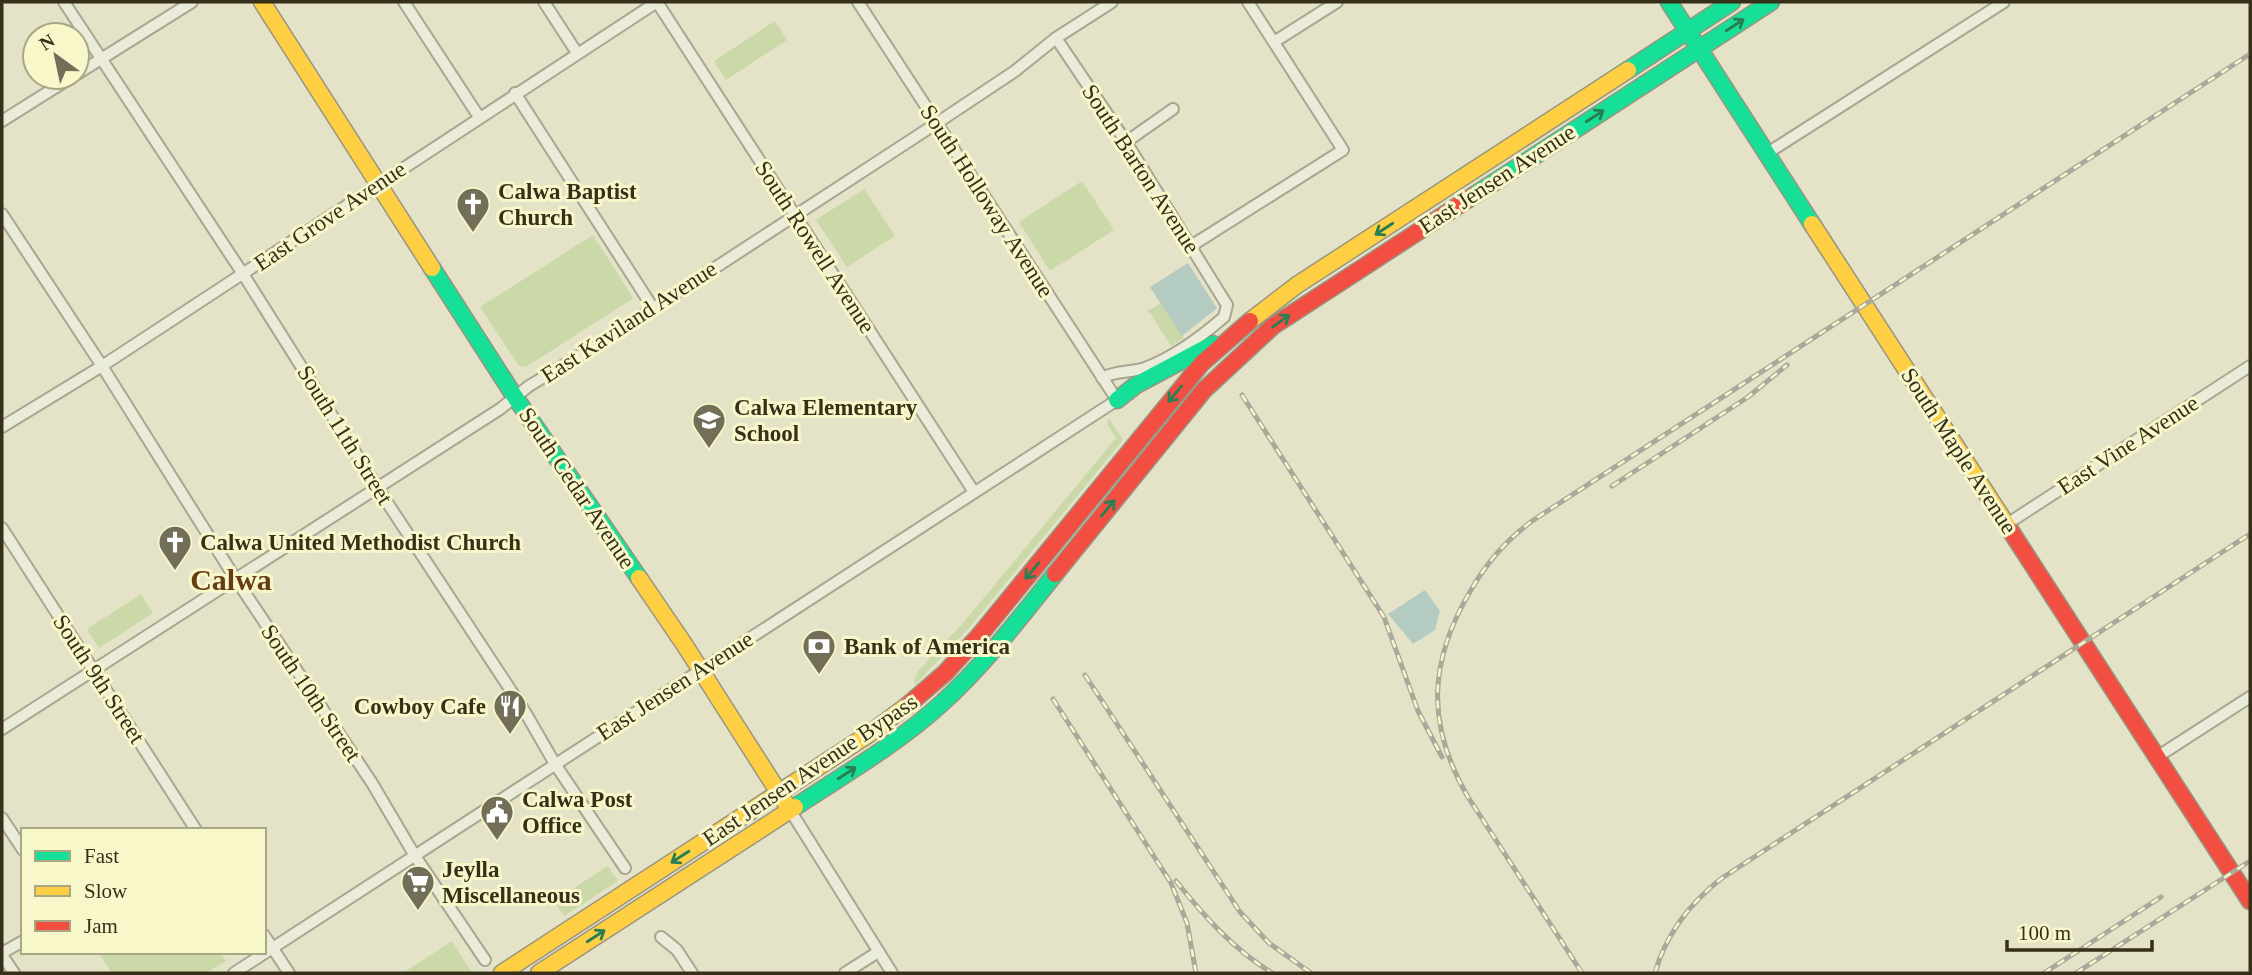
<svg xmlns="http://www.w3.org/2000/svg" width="2252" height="975" font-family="'Times New Roman',serif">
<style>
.green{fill:#cbd8a8}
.water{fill:#b4cbc2}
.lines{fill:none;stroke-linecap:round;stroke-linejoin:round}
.street-casing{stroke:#a8a691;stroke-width:14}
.fast-casing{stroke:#989581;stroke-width:19}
.slow-casing{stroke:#989581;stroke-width:19}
.jam-casing{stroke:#989581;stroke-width:19}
.street{stroke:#ebebd9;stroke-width:10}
.fast{stroke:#16e098;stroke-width:16}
.slow{stroke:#ffcf43;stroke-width:16}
.jam{stroke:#f24e42;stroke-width:16}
.rail-casing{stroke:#a9a89a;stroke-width:5}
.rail{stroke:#f8f7ca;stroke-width:2.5;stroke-dasharray:8;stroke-linecap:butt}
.oneway{stroke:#287f53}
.labels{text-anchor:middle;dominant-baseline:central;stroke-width:6;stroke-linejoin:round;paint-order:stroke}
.street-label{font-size:23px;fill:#362f1a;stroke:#f8f7ca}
.poi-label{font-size:23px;font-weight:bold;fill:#362f1a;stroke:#f8f7ca;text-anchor:start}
.district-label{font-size:30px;font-weight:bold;fill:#663c16;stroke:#f8f7ca}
</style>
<rect width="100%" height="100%" fill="#e4e3c7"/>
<g class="green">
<path d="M 775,21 L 787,40 L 726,80 L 714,61 Z"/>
<path d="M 1082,181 L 1114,230 L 1050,271 L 1019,222 Z"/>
<path d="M 864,189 L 895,236 L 847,267 L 816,220 Z"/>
<path d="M 593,235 L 632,296 L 632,299 L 526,367 L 519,366 L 480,307 Z"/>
<path d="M 1161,303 L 1184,338 L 1171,346 L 1150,313 L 1146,312 Z"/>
<path d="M 1109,418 L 1123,440 L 969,628 L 915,685 L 914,679 L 919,670 L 963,623 L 1116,438 L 1107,424 Z"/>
<path d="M 141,594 L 153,613 L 99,648 L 87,629 Z"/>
<path d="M 608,866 L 618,881 L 564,916 L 554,901 Z"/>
<path d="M 452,941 L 472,973 L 403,973 Z"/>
<path d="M 98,952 L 220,952 L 226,961 L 206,973 L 112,973 Z"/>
</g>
<g class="water">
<path d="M 1188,263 L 1217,308 L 1182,336 L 1150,287 Z"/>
<path d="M 1425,590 L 1440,611 L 1435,630 L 1413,644 L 1388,614 Z"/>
</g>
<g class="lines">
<defs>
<g id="street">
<path d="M 64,2 L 243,274 L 377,487 L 525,712 L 555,764 L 625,868"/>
<path d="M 404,2 L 479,117"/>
<path d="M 544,2 L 577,53"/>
<path d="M 657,2 L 974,492"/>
<path d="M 1056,38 L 1126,142 L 1227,305 L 1224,317 C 1201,337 1174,357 1145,368 C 1130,373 1116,370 1102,378"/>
<path d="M 1274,42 L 1337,2"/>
<path d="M 77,74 L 192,2"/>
<path d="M 515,93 L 653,308"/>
<path d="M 2,121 L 72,77"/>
<path d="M 1126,142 L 1173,109"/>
<path d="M 1766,154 L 2004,2"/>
<path d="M 2,214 L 102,366 L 235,578 L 372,783 L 415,856 L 485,960"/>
<path d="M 1191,246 L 1343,150 L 1248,2"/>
<path d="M 2,427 L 102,366 L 657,2"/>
<path d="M 2007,524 L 2250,366"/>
<path d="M 2,528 L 196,830"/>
<path d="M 2,729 L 500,409 L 529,386 L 592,348 L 937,123 L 1015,71 L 1056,38 L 1112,2"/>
<path d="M 2157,757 L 2250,697"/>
<path d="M 790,810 L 892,973"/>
<path d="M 2,818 L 23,850"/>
<path d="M 264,935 L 289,973"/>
<path d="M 661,937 L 677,950 L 692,973"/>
<path d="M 2,953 L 23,941"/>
<path d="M 2,955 L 14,973"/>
<path d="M 234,973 L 1117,400 L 858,2"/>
<path d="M 845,973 L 878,952"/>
</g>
<g id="fast">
<path d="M 1669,2 L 1812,224"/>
<path d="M 1628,70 L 1732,2"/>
<path d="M 1473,196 L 1771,2"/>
<path d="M 432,268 L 515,397 L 639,578"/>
<path d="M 1117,400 L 1136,385 L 1213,344"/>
<path d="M 795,807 C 845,774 897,744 941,704 C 984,665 1019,619 1055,574"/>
</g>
<g id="slow">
<path d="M 262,2 L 432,268"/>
<path d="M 1812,224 L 2010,530"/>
<path d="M 1250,321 L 1297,285 L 1628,70"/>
<path d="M 639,578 L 684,644 L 790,810"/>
<path d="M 502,973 L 869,734 L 908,705"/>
<path d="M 539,973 L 795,807"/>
</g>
<g id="jam">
<path d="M 2010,530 L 2250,901"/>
<path d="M 1055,574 L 1204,390 L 1273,326 L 1473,196"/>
<path d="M 908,705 L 945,673 L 978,637 L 1202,363 L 1250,321"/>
</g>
</defs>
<use href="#street" class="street-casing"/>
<use href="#fast" class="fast-casing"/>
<use href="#slow" class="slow-casing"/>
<use href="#jam" class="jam-casing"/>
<use href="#street" class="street"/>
<use href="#fast" class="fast"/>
<use href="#slow" class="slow"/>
<use href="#jam" class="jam"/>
<defs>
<g id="rail">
<path d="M 1242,395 L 1384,617 L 1418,711 L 1442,757"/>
<path d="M 1612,486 L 1748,397 L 1787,365"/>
<path d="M 1085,675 L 1240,912 L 1269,943 L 1311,973"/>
<path d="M 1053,699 L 1171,883 L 1187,923 L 1196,973"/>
<path d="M 1176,881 C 1204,916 1233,949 1272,973"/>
<path d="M 1582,973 L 1468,797 C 1426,725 1428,662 1471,590 C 1487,562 1508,538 1535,519 L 2250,54"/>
<path d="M 1655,973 C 1666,934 1690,903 1722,878 L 2250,534"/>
<path d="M 2044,973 L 2161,897"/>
<path d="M 2076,973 L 2250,861"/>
</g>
</defs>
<use href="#rail" class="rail-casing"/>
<use href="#rail" class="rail"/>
</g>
<defs><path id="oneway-shaft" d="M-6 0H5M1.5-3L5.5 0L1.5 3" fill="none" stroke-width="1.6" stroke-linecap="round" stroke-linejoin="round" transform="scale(1.75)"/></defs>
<g class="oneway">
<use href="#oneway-shaft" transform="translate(1735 25) rotate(-33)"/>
<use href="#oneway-shaft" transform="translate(1595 116) rotate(-33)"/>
<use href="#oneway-shaft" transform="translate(1384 229) rotate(147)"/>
<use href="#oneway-shaft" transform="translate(1281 321) rotate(-36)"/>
<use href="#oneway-shaft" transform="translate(1175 394) rotate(130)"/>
<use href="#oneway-shaft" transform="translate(1108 508) rotate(-51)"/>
<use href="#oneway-shaft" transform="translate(1032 571) rotate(129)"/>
<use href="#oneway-shaft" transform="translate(847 773) rotate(-33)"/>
<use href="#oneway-shaft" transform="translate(680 857) rotate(147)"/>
<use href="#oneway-shaft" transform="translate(596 936) rotate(-33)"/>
</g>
<defs>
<symbol id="church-pin" viewBox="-11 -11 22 30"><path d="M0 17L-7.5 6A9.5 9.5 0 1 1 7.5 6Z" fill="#736e57" stroke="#f8f7ca"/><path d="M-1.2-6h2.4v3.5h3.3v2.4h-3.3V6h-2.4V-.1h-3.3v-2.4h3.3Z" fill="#fff"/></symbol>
<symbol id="school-pin" viewBox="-11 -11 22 30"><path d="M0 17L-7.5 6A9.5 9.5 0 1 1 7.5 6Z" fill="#736e57" stroke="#f8f7ca"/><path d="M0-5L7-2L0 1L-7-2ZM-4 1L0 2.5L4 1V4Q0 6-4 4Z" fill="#fff"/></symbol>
<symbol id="bank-pin" viewBox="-11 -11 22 30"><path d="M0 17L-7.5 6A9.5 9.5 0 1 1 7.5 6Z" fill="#736e57" stroke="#f8f7ca"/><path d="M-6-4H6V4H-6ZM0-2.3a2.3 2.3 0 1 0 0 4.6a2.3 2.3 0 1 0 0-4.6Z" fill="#fff"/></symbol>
<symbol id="restaurant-pin" viewBox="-11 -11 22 30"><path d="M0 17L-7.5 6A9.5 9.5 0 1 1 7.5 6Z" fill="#736e57" stroke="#f8f7ca"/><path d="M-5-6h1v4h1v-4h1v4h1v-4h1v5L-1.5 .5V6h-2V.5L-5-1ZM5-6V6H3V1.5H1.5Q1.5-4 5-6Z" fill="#fff"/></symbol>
<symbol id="civic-pin" viewBox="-11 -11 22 30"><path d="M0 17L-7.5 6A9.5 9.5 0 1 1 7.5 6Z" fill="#736e57" stroke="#f8f7ca"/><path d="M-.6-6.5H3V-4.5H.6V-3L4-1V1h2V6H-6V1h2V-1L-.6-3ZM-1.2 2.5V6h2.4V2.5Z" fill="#fff"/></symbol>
<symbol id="supermarket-pin" viewBox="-11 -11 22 30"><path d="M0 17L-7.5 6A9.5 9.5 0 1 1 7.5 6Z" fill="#736e57" stroke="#f8f7ca"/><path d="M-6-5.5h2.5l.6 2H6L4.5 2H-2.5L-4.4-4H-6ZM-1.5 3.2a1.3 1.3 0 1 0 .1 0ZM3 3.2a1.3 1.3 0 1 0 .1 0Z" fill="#fff"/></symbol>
</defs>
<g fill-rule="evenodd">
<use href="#church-pin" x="454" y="185" width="38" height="52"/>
<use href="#school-pin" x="690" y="401" width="38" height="52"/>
<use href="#church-pin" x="156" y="523" width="38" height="52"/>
<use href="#bank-pin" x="800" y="627" width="38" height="52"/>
<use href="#restaurant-pin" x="491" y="687" width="38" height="52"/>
<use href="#civic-pin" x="478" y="793" width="38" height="52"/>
<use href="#supermarket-pin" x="399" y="863" width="38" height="52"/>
</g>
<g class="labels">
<g class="street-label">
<text transform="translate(1141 169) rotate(57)">South Barton Avenue</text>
<text transform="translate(1497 179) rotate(-33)">East Jensen Avenue</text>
<text transform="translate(987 201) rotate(57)">South Holloway Avenue</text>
<text transform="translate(330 216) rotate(-34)">East Grove Avenue</text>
<text transform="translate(815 247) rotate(57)">South Rowell Avenue</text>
<text transform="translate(629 322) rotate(-33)">East Kaviland Avenue</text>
<text transform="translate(345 435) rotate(58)">South 11th Street</text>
<text transform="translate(2128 445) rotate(-33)">East Vine Avenue</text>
<text transform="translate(1959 451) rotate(57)">South Maple Avenue</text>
<text transform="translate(577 488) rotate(56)">South Cedar Avenue</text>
<text transform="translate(99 679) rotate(57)">South 9th Street</text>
<text transform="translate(675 686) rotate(-33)">East Jensen Avenue</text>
<text transform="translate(311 693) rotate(56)">South 10th Street</text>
<text transform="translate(810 770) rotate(-34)">East Jensen Avenue Bypass</text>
</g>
<g class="poi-label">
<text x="498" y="191">Calwa Baptist<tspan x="498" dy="26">Church</tspan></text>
<text x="734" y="407">Calwa Elementary<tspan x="734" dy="26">School</tspan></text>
<text x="200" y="542">Calwa United Methodist Church</text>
<text x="844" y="646">Bank of America</text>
<text x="486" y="706" text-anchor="end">Cowboy Cafe</text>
<text x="522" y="799">Calwa Post<tspan x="522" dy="26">Office</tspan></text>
<text x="442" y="869">Jeylla<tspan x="442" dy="26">Miscellaneous</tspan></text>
</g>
<g class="district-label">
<text x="231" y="579">Calwa</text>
</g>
</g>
<rect width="2252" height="975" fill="none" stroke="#362f1a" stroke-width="7"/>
<rect x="21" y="828" width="245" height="126" fill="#f8f7ca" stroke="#aaa784" stroke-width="2"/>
<rect x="35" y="851" width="35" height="10" fill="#16e098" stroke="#aaa784" stroke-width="2"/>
<text x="84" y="863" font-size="21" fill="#362f1a">Fast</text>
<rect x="35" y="886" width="35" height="10" fill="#ffcf43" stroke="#aaa784" stroke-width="2"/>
<text x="84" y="898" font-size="21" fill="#362f1a">Slow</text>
<rect x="35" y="921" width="35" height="10" fill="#f24e42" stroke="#aaa784" stroke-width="2"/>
<text x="84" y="933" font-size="21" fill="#362f1a">Jam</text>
<g transform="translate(56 56) rotate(327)"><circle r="33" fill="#f8f7ca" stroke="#aaa784" stroke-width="2"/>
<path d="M0-5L12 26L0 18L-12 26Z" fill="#736e57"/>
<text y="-10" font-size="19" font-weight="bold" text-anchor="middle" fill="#362f1a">N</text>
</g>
<path d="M2007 940v10h145v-10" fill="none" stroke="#362f1a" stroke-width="3.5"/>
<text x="2018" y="940" font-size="21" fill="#362f1a" stroke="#f8f7ca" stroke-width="5" paint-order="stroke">100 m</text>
</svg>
